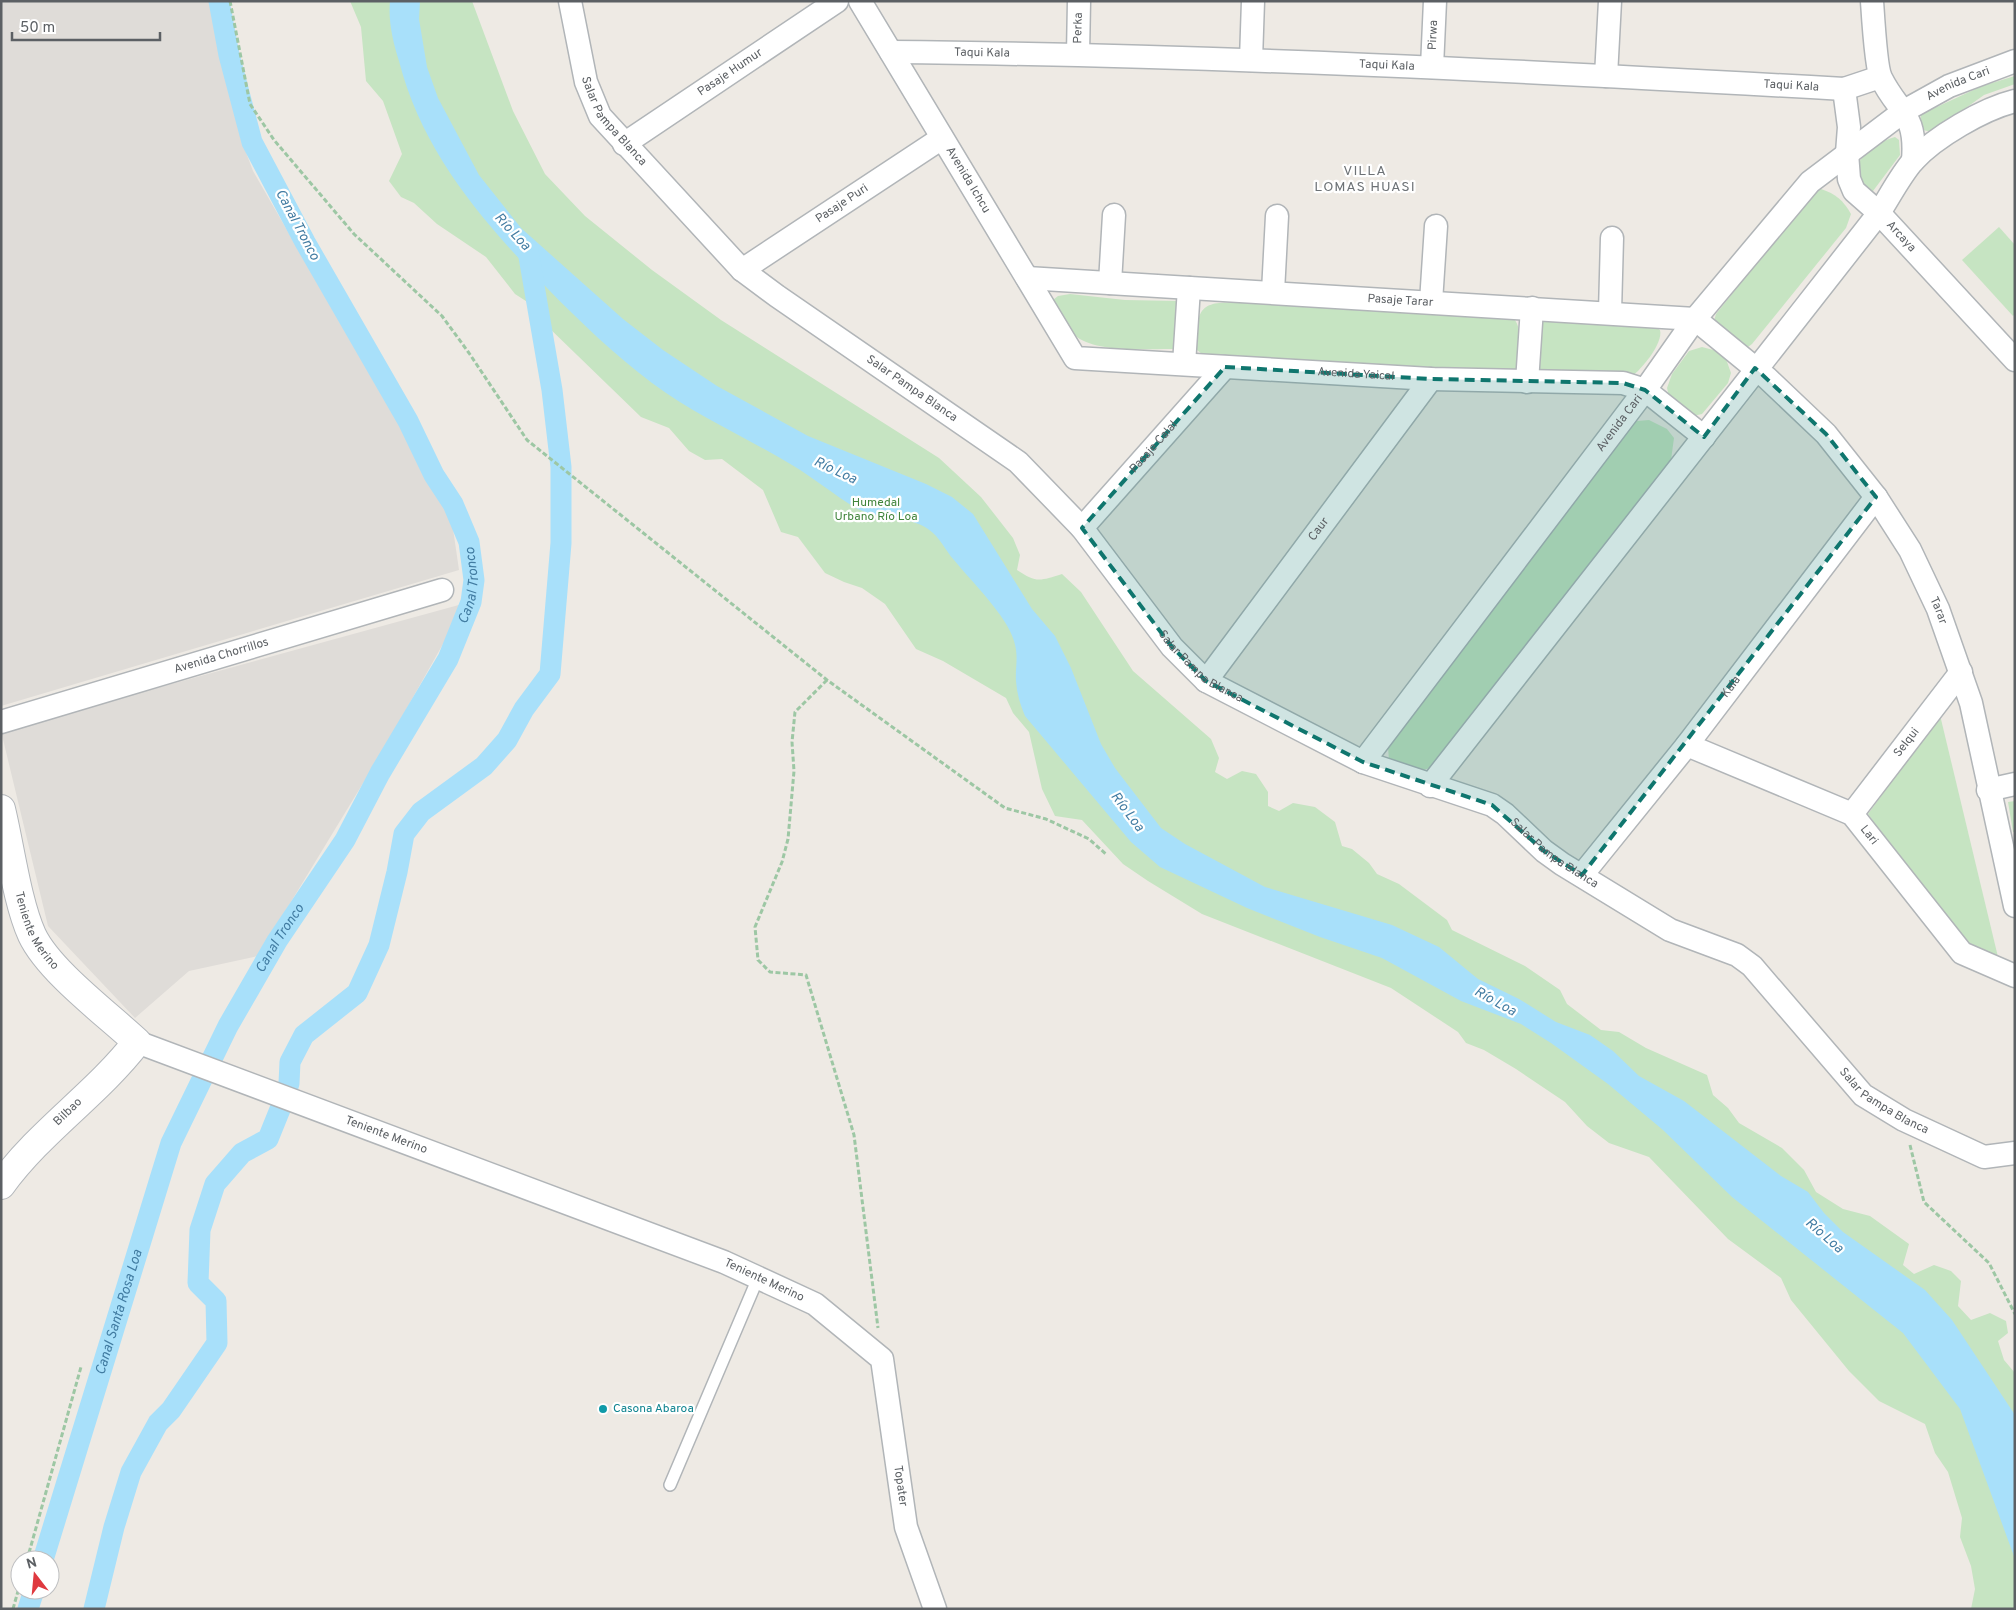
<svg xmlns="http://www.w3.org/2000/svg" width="2016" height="1610" font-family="Overpass,sans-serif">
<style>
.industrial{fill:#dfdcd8}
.green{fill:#c6e4c2}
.water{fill:#a8e0fa}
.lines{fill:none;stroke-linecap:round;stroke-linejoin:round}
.canal{stroke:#a8e0fa;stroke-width:21}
.lane-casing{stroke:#b1b5b8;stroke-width:14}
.street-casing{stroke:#b1b5b8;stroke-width:25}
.secondary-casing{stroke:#b3b7bb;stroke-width:30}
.path{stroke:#9dc7a4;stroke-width:3;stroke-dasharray:5 2.5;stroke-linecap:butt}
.lane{stroke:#fff;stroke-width:11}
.street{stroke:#fff;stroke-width:22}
.secondary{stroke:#fff;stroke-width:28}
.marked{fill:#0f766e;fill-opacity:0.2;stroke:#0f766e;stroke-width:4;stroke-dasharray:10 6;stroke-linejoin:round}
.culture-dot{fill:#0f9aa8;stroke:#fff;stroke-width:2}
.labels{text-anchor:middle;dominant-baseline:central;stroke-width:4.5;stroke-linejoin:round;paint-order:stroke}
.street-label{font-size:12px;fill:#5c6064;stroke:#fff}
.park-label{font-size:12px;fill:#40843b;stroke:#fff}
.culture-label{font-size:12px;fill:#0d838f;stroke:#fff;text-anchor:start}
.neighbourhood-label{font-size:14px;letter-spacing:1px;fill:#6d7276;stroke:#fff}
.water-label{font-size:14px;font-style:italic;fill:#427ca2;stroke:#fff}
</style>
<rect width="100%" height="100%" fill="#eeeae4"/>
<g class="industrial">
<path d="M 1,1 L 214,1 L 241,139 L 253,171 L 451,515 L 459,570 L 1,706 Z"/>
<path d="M 466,603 L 385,747 L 258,956 L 189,971 L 135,1018 L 48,926 L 1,731 Z"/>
</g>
<g class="green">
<path d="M 350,1 L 472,1 L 513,111 L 545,174 L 585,216 L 652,270 L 721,320 L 939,458 L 981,497 L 1013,538 L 1020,555 L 1017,570 C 1036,583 1040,581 1062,574 L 1081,592 L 1133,671 L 1211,739 L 1219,758 L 1215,772 L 1227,779 L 1242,771 L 1256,774 L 1268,792 L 1268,806 L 1279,811 L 1293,803 L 1315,807 L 1335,822 L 1342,846 L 1352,849 L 1369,863 L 1377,874 L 1399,884 L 1447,920 L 1452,930 L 1525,966 L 1560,990 L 1567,1004 L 1601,1030 L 1619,1032 L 1646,1048 L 1707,1075 L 1713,1095 L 1728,1108 L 1739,1123 L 1782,1148 L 1804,1170 L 1816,1192 L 1843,1209 L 1870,1216 L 1909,1244 L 1903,1265 L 1914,1274 L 1934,1265 L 1951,1271 L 1961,1281 L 1958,1306 L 1971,1320 L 1990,1313 L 2006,1321 L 2008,1333 L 1998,1341 L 2004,1360 L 2015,1373 L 2015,1609 L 1971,1609 L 1975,1589 L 1971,1566 L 1960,1537 L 1962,1518 L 1948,1472 L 1935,1453 L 1925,1424 L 1879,1401 L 1849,1371 L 1791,1300 L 1781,1278 L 1728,1239 L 1649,1157 L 1609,1143 L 1587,1126 L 1565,1102 L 1516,1069 L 1484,1050 L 1466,1043 L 1458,1032 L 1391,988 L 1202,914 L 1148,881 L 1123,864 L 1082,820 L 1055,816 L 1042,789 L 1029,732 L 1013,713 L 1006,698 L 943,661 L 916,649 L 885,604 L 862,588 L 844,582 L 825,573 L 798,537 L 781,532 L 763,490 L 722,459 L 705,460 L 689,451 L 669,428 L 641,417 L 545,324 L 529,303 L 515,294 L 486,257 L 437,224 L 414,203 L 401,197 L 389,181 L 402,154 L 383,101 L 366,81 L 361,27 Z"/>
<path d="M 2015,76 L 2015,84 L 1984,95 L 1932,132 L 1923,130 L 1920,126 L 1921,115 L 1926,112 L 1982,86 Z"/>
<path d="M 1895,137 L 1899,140 L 1900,155 L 1870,195 L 1865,197 L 1857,165 C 1865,152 1880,141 1895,137 Z"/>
<path d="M 1821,189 C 1836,194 1843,200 1851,214 L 1846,228 L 1752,344 L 1744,350 L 1713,324 L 1716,314 L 1810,196 Z"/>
<path d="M 1999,227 L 2015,245 L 2015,314 L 2013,316 L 1962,260 Z"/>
<path d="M 1070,294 L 1125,300 L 1179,301 L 1179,349 C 1151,348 1100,354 1077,337 C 1068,330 1060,315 1054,306 L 1053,300 L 1058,296 Z"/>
<path d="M 1253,302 L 1513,317 C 1521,327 1525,351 1520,363 C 1519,366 1514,370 1512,372 L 1206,357 L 1197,350 C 1194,297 1208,303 1253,302 Z"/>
<path d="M 1540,321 L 1652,325 L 1660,330 C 1664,343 1639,373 1628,379 L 1536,374 Z"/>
<path d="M 1702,347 L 1717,351 L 1726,359 L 1731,373 L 1728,383 L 1702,414 L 1693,416 L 1671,405 L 1667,388 L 1672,374 L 1689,351 Z"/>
<path d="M 1649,420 L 1667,429 L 1674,438 L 1671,460 L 1430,768 L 1413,773 L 1389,760 L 1388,747 L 1629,426 L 1637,421 Z"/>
<path d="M 1940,715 L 1998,957 L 1956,938 L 1868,814 Z"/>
<path d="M 2015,801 L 2015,832 L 2013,832 L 2008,802 Z"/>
</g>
<path class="water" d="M 390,1 L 420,1 L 419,19 L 427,67 L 438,98 L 479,175 L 521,228 L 623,319 L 663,350 L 717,386 L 808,436 L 926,484 L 952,497 L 973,514 L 1032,609 L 1055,636 L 1071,668 L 1101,744 L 1115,768 L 1161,828 L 1185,844 L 1265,887 L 1392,925 L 1439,947 L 1478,979 L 1519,999 L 1556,1022 L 1590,1035 L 1613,1051 L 1639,1076 L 1684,1101 L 1781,1176 L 1808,1192 L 1824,1213 L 1843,1232 L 1925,1290 L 1952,1320 L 2015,1415 L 2015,1559 L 1960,1409 L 1903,1333 L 1732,1197 L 1663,1130 L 1608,1084 L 1551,1043 L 1521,1024 L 1461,1001 L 1382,958 L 1320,937 L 1247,908 L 1160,867 L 1131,842 L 1025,716 C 1020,704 1017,694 1016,681 C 1015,667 1019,657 1014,641 C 1007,616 971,581 954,560 C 945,550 940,537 928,529 C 908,515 878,520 856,508 C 834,495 814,478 792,465 C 746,437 696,416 652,383 C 614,354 580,322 547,288 C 483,222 422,152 399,61 C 393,42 388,21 390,1 Z"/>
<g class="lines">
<g class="canal">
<path id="s1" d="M 43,1560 L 171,1143 L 228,1026 L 277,941 L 345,840 L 380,773 L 448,659 L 471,602 L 474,580 L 469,542 L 453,504 L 434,475 L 408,421 L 305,242 L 252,142 L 229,55 L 219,1"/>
<path d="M 28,1609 L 34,1590"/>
<path d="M 94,1609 L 114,1527 L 131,1472 L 158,1423 L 171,1410 L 217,1343 L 216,1301 L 198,1283 L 200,1230 L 215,1184 L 242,1153 L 268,1139 L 285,1097 L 289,1083 L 290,1062 L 304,1035 L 357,993 L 379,945 L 397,872 L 404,834 L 421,812 L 484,766 L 507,740 L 524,709 L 550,674 L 561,543 L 561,467 L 552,390 L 528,251"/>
</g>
<defs>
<path id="lane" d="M 670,1485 L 758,1278"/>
<g id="street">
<path id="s2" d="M 570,1 L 586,82 L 600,116 L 742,270 L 777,296 L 1018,462 L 1082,528 L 1172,647 L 1206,681 L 1363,762 L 1492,805 L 1505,814 L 1544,851 L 1562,864 L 1670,930 L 1737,955 L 1752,966 L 1863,1095 L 1904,1120 L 1984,1157 L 2015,1153"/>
<path id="s3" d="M 860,1 L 1075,358 L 1431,379 L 1623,383 L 1645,390 L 1704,437"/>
<path d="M 1872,1 C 1873,16 1876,68 1881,78 C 1899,114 1917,113 1913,161"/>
<path id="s4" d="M 891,52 C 1209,55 1527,71 1844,89 L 1880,77"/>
<path id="s5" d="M 1078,54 L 1079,1"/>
<path d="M 1251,60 L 1253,1"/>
<path id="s6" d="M 1432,67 L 1435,1"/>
<path d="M 1606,76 L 1610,1"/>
<path id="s7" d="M 1844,89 L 1849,127 L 1847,153 L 1849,179 L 1854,191 L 1879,213 L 2015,360"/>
<path id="s8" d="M 624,144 L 837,1"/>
<path id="s9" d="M 742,270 L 942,138"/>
<path id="s10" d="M 1027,278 L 1695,319 L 1767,378 L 1826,434 L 1876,497 L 1910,550 L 1938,609 L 1971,703 L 2015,906"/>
<path d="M 1110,283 L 1114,215"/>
<path d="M 1273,292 L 1277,216"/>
<path d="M 1431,302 L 1436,226"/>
<path d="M 1610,312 L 1612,238"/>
<path d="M 1184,364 L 1189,288"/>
<path d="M 1527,382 L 1532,308"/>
<path id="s11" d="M 1082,528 L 1225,367"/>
<path id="s12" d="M 1206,681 L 1431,379"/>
<path id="s13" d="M 1,722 L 442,590"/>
<path id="s14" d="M 1687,745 L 1852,814 L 1962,953 L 2015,976"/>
<path id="s15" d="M 1363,762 L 1645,390 L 1695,319 L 1810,182 L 1904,111 L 1949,86 L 2015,61"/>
<path d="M 1430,786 L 1879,213 C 1890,196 1900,176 1913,161 C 1935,137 1983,109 2015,101"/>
<path d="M 1988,790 L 2015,784"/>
<path id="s16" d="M 1852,814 L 1961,672"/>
<path id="s17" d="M 1582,875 L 1687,745 L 1876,497"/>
<path id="s18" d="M 137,1042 L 724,1262 L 815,1304 L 882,1359 L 906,1527 L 935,1609"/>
</g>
<g id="secondary">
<path id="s19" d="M 1,809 C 10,846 17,902 32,935 C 49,971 107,1014 137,1042 C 97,1094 40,1131 1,1185"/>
</g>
</defs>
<use href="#lane" class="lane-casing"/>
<use href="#street" class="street-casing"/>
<use href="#secondary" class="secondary-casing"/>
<g class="path">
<path d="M 230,1 L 250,104 L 274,140 L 354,234 L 442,316 L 469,353 L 527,440 L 827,680 L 1005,808 L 1046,819 L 1089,839 L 1107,855"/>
<path d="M 827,680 L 795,712 L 792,742 L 794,771 L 788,839 L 782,862 L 755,927 L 758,960 L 770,972 L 806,975 L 854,1135 L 878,1328"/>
<path d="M 1910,1145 L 1924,1202 L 1989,1263 L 2015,1314"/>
<path d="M 27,1560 L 81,1367"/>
<path d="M 13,1609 L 20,1584"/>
</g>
<use href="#lane" class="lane"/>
<use href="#street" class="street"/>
<use href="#secondary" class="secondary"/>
</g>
<path class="marked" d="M 1225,367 L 1431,379 L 1623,383 L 1645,390 L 1704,437 L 1755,368 L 1826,434 L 1876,497 L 1582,875 L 1544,851 L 1492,805 L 1363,762 L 1206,681 L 1172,647 L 1082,528 Z"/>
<circle class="culture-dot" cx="603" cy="1409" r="5"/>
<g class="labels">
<g class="street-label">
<text stroke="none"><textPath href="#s5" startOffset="26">Perka</textPath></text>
<text stroke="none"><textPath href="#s6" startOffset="32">Pirwa</textPath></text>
<text stroke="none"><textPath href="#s4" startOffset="91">Taqui Kala</textPath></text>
<text stroke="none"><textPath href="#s4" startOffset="496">Taqui Kala</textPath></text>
<text stroke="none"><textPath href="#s8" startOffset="128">Pasaje Humur</textPath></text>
<text stroke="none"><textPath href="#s15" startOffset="911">Avenida Cari</textPath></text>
<text stroke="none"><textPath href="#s4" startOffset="901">Taqui Kala</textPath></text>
<text stroke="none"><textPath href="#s2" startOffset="131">Salar Pampa Blanca</textPath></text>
<text stroke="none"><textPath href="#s3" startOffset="209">Avenida Ichcu</textPath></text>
<text stroke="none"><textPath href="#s9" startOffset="120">Pasaje Puri</textPath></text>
<text stroke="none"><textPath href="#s7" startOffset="169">Arcaya</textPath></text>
<text stroke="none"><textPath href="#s10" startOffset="374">Pasaje Tarar</textPath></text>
<text stroke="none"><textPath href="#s3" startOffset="698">Avenida Yaical</textPath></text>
<text stroke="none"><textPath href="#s2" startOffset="536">Salar Pampa Blanca</textPath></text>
<text stroke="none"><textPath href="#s15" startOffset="425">Avenida Cari</textPath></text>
<text stroke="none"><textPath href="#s11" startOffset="108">Pasaje Calal</textPath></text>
<text stroke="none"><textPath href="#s12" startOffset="189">Caur</textPath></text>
<text stroke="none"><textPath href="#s10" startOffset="1054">Tarar</textPath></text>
<text stroke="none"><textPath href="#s13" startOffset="230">Avenida Chorrillos</textPath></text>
<text stroke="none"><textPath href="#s2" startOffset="941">Salar Pampa Blanca</textPath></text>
<text stroke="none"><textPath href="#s17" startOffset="240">Kala</textPath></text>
<text stroke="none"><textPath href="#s16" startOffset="90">Selqui</textPath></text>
<text stroke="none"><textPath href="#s14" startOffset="206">Lari</textPath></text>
<text stroke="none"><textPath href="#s2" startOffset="1346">Salar Pampa Blanca</textPath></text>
<text stroke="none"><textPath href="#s19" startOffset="128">Teniente Merino</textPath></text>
<text stroke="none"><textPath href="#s2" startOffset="1766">Salar Pampa Blanca</textPath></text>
<text transform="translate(68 1112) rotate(-44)">Bilbao</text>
<text stroke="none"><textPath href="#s18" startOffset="266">Teniente Merino</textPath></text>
<text stroke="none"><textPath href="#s18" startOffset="671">Teniente Merino</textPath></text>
<text stroke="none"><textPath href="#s18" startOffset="942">Topater</textPath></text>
</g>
<g class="park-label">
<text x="876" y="503">Humedal<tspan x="876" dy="14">Urbano Río Loa</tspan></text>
</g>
<g class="culture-label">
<text x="613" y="1409">Casona Abaroa</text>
</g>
<g class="neighbourhood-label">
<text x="1365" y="171">VILLA<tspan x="1365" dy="16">LOMAS HUASI</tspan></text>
</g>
<g class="water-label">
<text transform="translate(297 225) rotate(62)">Canal Tronco</text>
<text transform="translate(512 232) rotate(47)">Río Loa</text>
<text transform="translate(835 471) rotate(25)">Río Loa</text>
<text stroke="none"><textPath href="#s1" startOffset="1072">Canal Tronco</textPath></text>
<text transform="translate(1127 812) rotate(53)">Río Loa</text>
<text stroke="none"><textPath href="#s1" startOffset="668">Canal Tronco</textPath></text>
<text transform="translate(1495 1002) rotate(29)">Río Loa</text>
<text transform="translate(1824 1236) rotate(41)">Río Loa</text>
<text stroke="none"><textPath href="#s1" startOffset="259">Canal Santa Rosa Loa</textPath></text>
</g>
</g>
<rect width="2016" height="1610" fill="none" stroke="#5c6064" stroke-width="5"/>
<g transform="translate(35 1575) rotate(344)"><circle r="24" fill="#ffffff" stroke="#bebfc1"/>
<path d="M0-4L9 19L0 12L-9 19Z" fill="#df393f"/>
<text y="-8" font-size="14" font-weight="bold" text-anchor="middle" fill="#5c6064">N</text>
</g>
<path d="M12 32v8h148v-8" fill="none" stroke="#5c6064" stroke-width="2.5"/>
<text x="20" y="32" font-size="15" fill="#5c6064" stroke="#ffffff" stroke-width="4" paint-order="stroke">50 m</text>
</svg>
